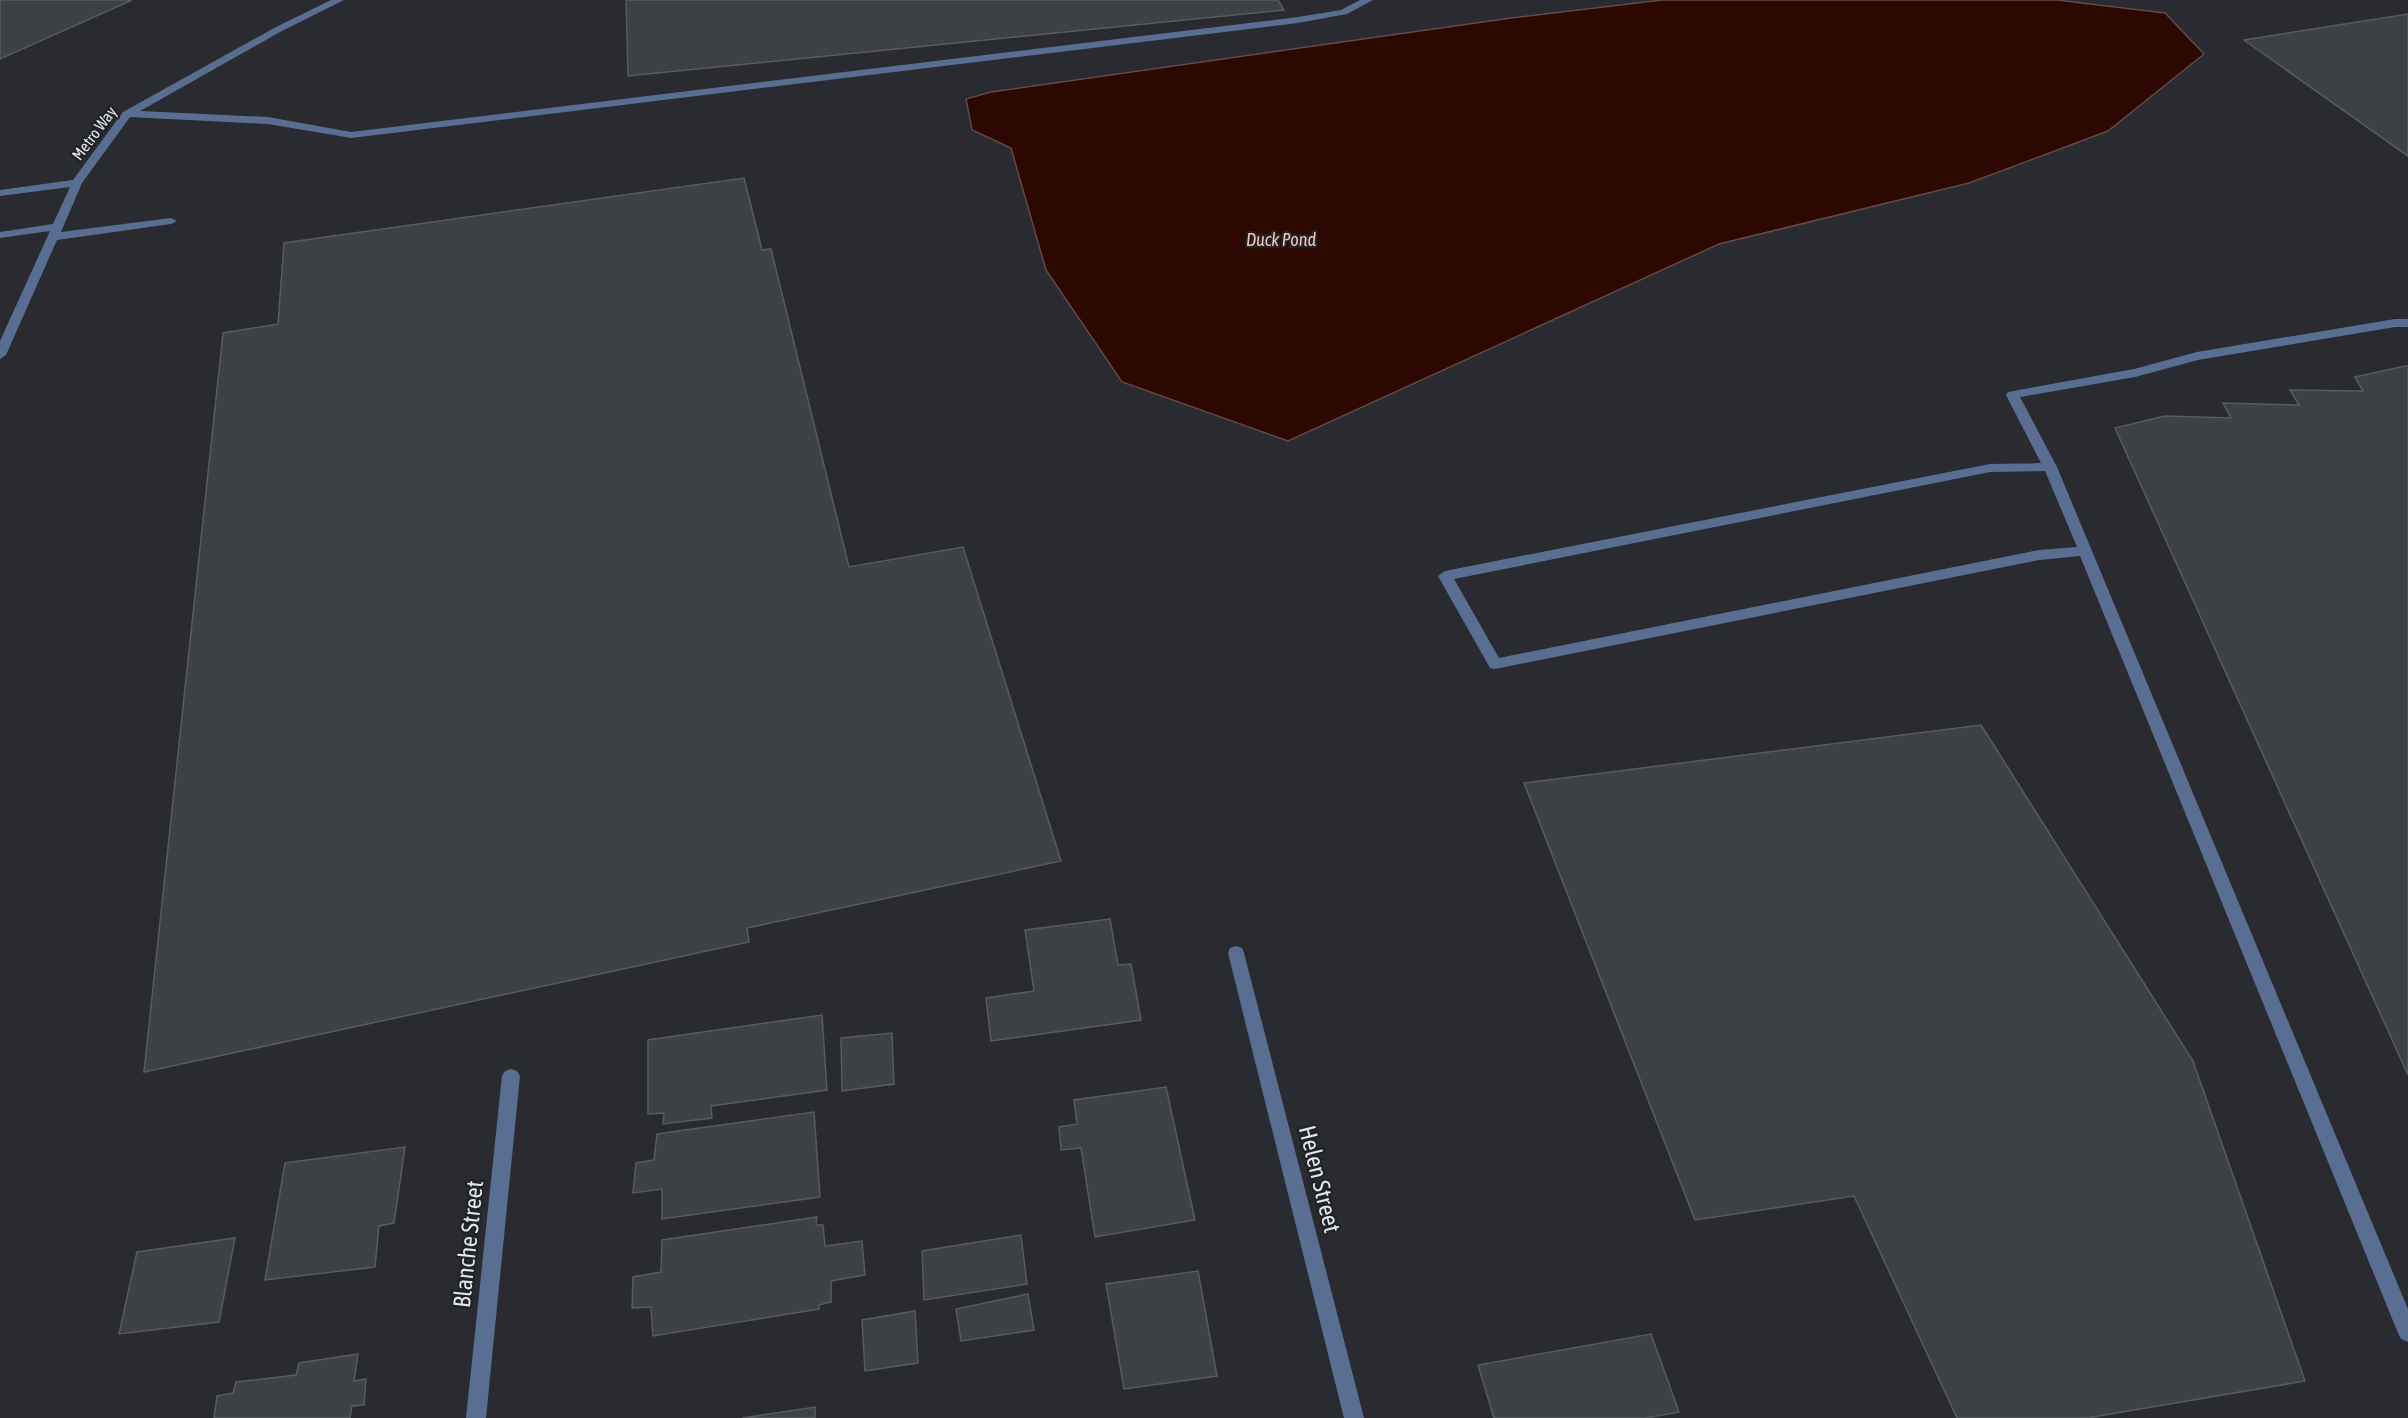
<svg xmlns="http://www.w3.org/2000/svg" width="2408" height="1418" font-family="'Asap Condensed',sans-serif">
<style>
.water{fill:#2c0800;stroke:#634a46;stroke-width:1.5}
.building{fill:#3e4146;stroke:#585b61;stroke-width:1.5}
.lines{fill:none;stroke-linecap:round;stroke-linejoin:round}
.minor{fill:#5a6e92;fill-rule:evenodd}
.labels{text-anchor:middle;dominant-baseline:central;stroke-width:4.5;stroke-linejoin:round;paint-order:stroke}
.far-street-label{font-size:16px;fill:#e3e5e9;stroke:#1f2226}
.far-water-label{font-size:18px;font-style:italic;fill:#f9c5b4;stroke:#1f2226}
.near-street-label{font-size:24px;fill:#e3e5e9;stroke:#1f2226}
</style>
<rect width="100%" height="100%" fill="#292b30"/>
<path class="water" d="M 1662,0 L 2057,0 L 2165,13 L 2204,54 L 2108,131 L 1969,183 L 1719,244 L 1288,441 L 1122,382 L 1046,270 L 1011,148 L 972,130 L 966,99 L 991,92 L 1511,18 Z"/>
<g class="building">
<path d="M 0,0 L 132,0 L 0,59 Z"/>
<path d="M 626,0 L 1278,0 L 1284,10 L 628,76 Z"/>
<path d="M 2408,14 L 2408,156 L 2244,40 Z"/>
<path d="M 744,178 L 762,250 L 771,249 L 849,567 L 963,547 L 1061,861 L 747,928 L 749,942 L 144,1072 L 223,333 L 278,324 L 284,243 Z"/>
<path d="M 2405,366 L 2408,366 L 2408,1075 L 2115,428 L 2165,416 L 2231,418 L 2223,403 L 2299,405 L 2290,390 L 2363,391 L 2355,377 Z"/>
<path d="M 1981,725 L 2193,1061 L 2305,1381 L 2087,1418 L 1957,1418 L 1854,1196 L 1695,1220 L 1524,783 Z"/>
<path d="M 1110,919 L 1118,965 L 1131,964 L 1141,1020 L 991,1041 L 986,998 L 1034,991 L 1025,930 Z"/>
<path d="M 822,1015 L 827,1090 L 711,1106 L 712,1118 L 663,1124 L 664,1113 L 648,1114 L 648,1040 Z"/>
<path d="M 892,1033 L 894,1084 L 842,1091 L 841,1038 Z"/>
<path d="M 1166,1087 L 1195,1220 L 1095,1237 L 1081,1148 L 1061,1150 L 1059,1127 L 1077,1124 L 1074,1100 Z"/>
<path d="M 814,1112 L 820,1197 L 662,1219 L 662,1189 L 633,1193 L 636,1163 L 654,1160 L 657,1134 Z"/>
<path d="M 405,1147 L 394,1223 L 379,1226 L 375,1267 L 265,1280 L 285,1163 Z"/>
<path d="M 817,1217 L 816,1225 L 823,1225 L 825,1246 L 862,1241 L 865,1275 L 831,1281 L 831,1302 L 819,1305 L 819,1309 L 653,1336 L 651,1307 L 632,1308 L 633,1277 L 661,1272 L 662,1240 Z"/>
<path d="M 1021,1235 L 1027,1284 L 924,1300 L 922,1251 Z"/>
<path d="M 235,1238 L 219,1322 L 119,1334 L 137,1252 Z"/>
<path d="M 1198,1271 L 1217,1376 L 1124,1389 L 1106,1284 Z"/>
<path d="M 1028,1294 L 1034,1330 L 961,1341 L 956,1309 Z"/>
<path d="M 915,1311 L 918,1363 L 865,1371 L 862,1320 Z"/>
<path d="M 1651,1334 L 1679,1412 L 1646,1418 L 1494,1418 L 1478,1365 Z"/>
<path d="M 358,1354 L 354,1381 L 366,1379 L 364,1405 L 352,1406 L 350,1418 L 214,1418 L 217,1396 L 233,1393 L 236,1382 L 296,1375 L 299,1363 Z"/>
<path d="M 815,1407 L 815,1418 L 742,1418 Z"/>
</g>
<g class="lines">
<g class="minor">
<path d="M 331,0 L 344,0 L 280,32 L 140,111 L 268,117 L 351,132 L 1298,17 L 1341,10 L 1360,0 L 1373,0 L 1347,14 L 1298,23 L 351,138 L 268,124 L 130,117 L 82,183 L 61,232 L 171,218 L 177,221 L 171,224 L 57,240 L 6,355 L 0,359 L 0,341 L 50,231 L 0,238 L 0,232 L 53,224 L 70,187 L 0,196 L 0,190 L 73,180 L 123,112 L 274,28 Z"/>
<path d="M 2395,319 L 2408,319 L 2408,327 L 2395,327 L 2198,360 L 2135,377 L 2020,397 L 2057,467 L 2408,1309 L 2408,1342 L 2401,1339 L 2398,1333 L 2080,556 L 2039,560 L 1495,669 L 1490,668 L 1438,576 L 1445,571 L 1990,464 L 2041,463 L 2006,395 L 2008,392 L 2134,369 L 2197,352 ZM 2045,471 L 2077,547 L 2039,550 L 1499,658 L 1454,579 L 1990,472 Z"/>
<path d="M 1236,946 L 1242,948 L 1244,953 L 1364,1418 L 1344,1418 L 1228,953 L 1230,948 Z"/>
<path d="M 511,1069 L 517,1071 L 520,1076 L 486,1418 L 466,1418 L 502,1076 L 505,1071 Z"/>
</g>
</g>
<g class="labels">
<g class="far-street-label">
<text transform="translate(94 133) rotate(-53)">Metro Way</text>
</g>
<g class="far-water-label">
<text x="1281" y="239">Duck Pond</text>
</g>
<g class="near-street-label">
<text transform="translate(1320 1179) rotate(76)">Helen Street</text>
<text transform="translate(468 1244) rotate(-84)">Blanche Street</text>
</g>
</g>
</svg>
